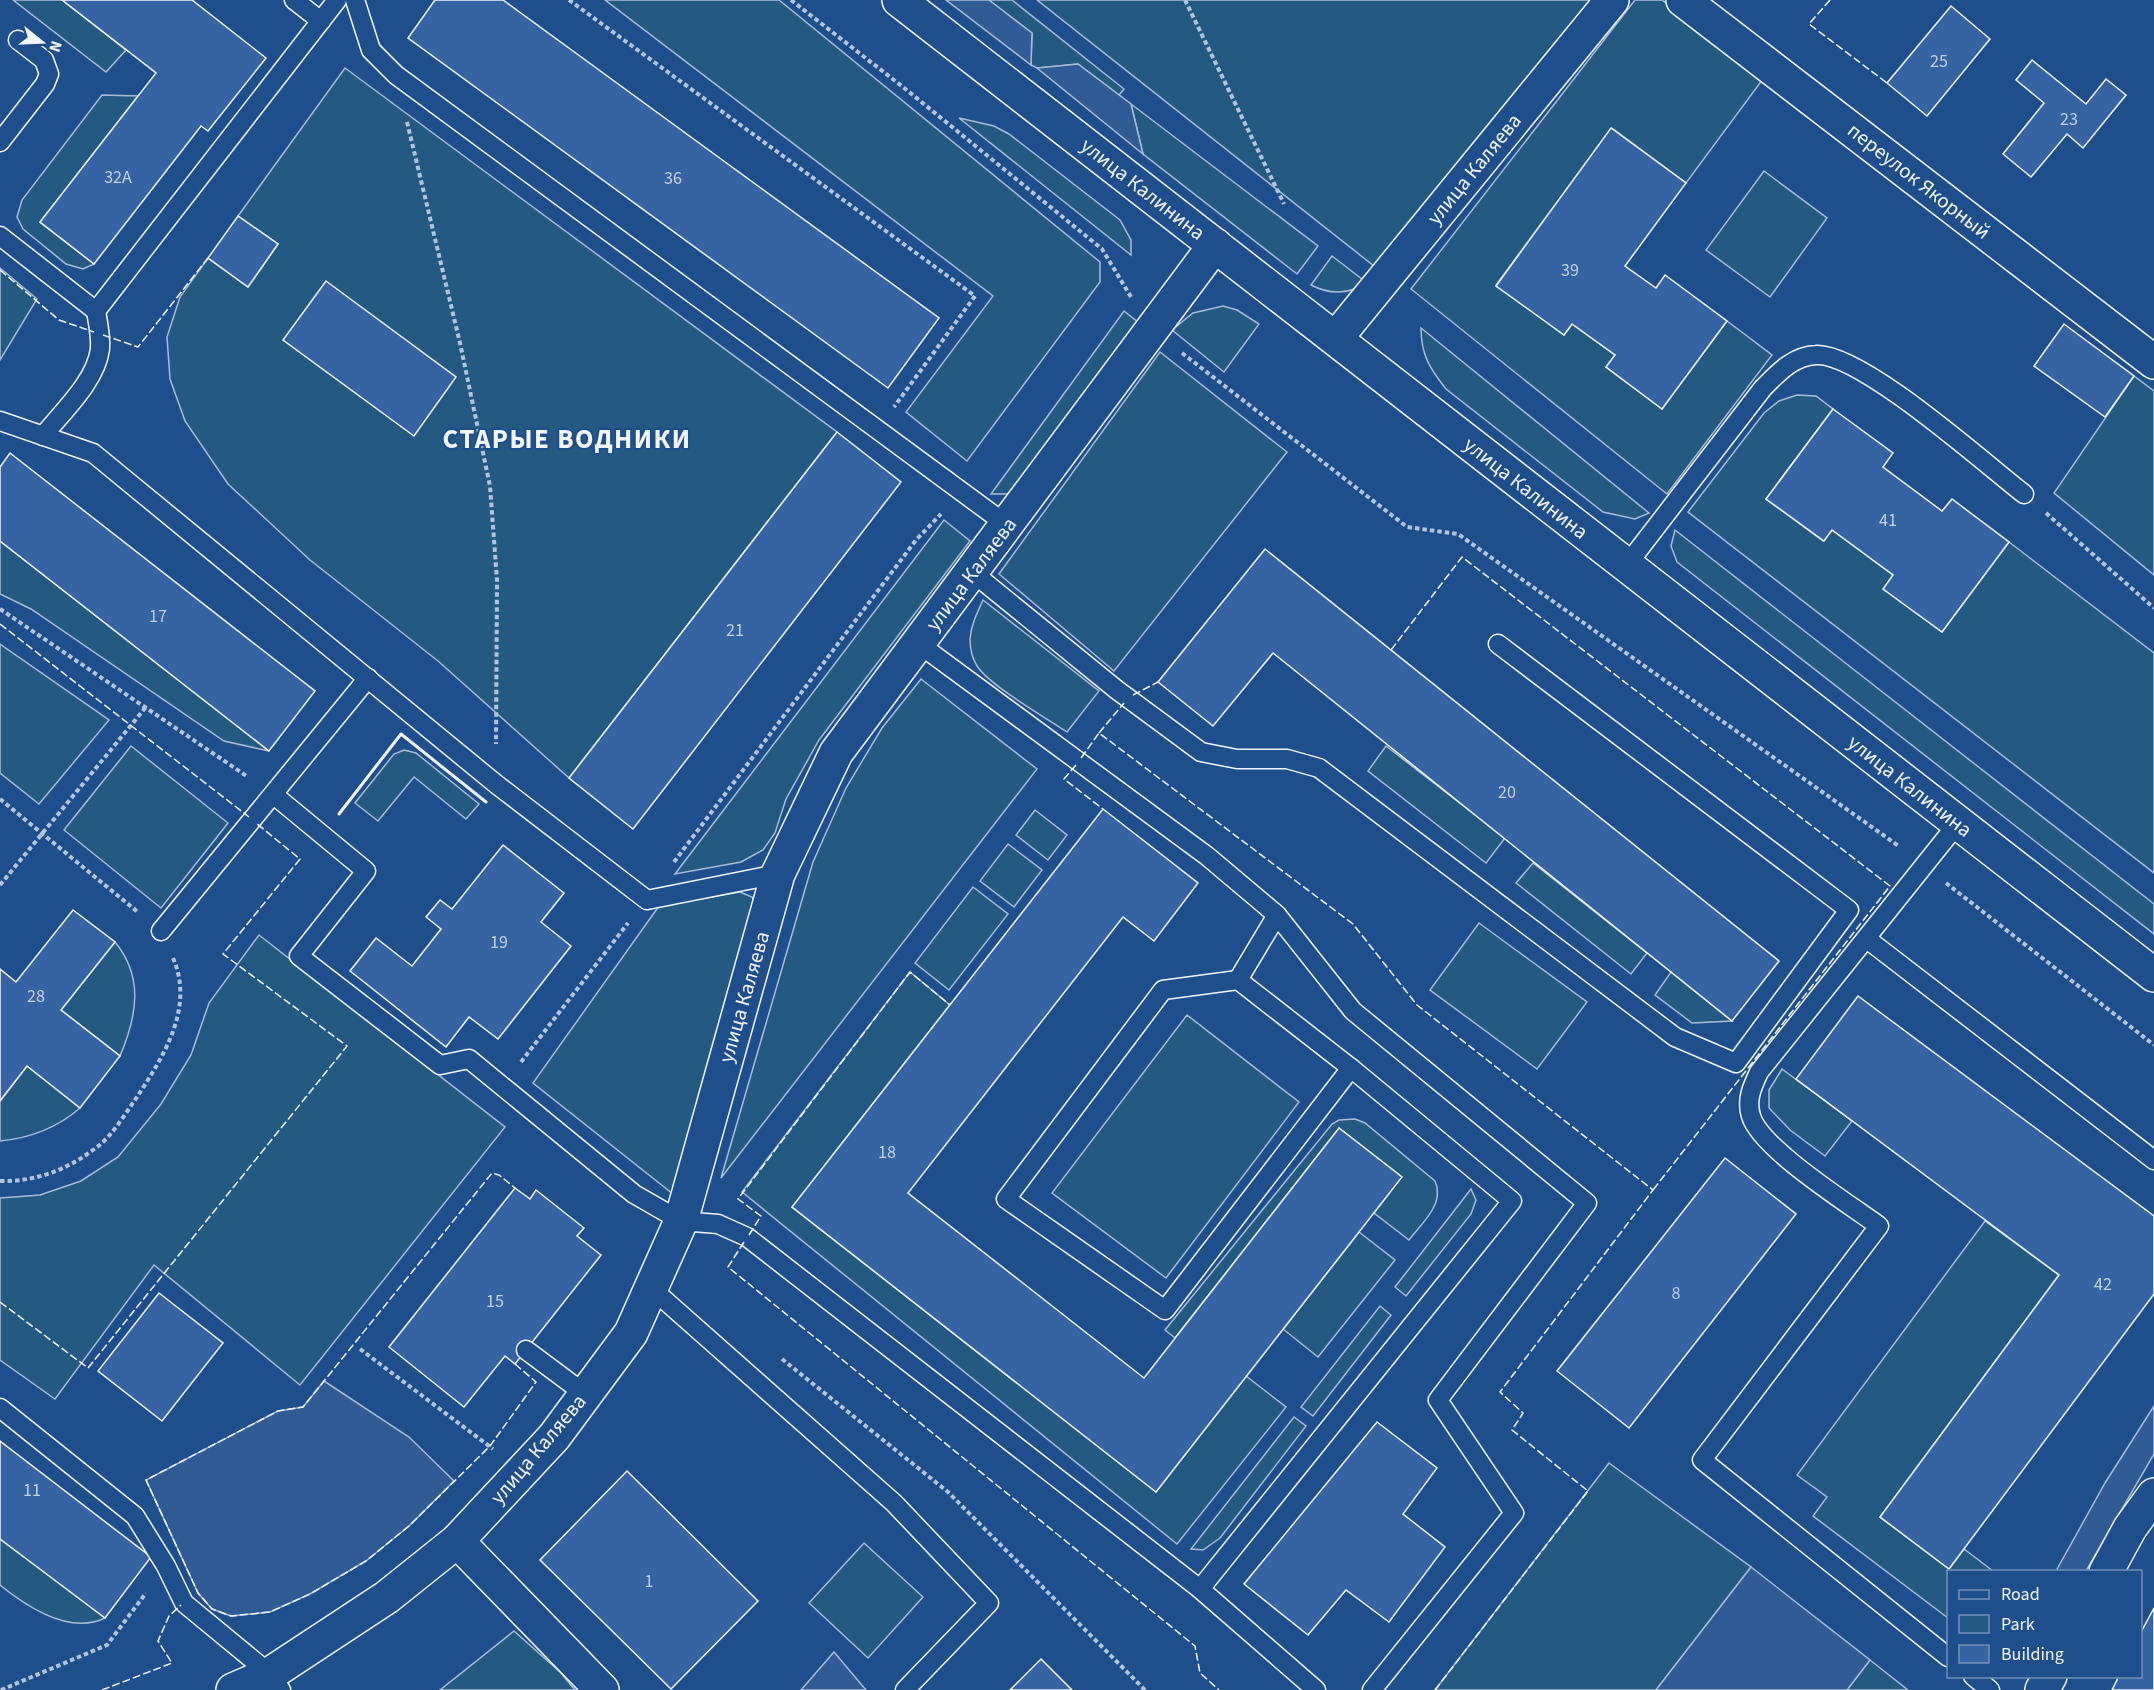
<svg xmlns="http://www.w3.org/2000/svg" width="2154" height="1690" font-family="'Source Sans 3',sans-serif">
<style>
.green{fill:#245a82;stroke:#a8bbd7;stroke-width:1.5}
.parking{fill:#305b95;stroke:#a8bbd7;stroke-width:1.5}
.building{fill:#3563a3;stroke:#f2f6ff;stroke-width:1.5}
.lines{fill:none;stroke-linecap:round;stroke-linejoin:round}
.lane-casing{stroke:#f2f6ff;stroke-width:21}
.street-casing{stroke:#f2f6ff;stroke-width:36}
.secondary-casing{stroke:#f2f6ff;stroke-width:36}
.path{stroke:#b3c4dc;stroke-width:4;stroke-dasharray:4.5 3;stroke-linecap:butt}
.lane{stroke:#1f4e8c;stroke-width:18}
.street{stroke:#1f4e8c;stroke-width:33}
.secondary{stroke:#1f4e8c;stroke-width:33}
.fence{stroke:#f2f6ff;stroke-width:1.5;stroke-dasharray:8 3;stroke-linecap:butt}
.wall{stroke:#f2f6ff;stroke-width:3}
.labels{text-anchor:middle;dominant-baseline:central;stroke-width:4.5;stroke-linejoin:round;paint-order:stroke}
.number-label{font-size:18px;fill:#c3d1e8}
.street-label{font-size:21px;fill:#f2f6ff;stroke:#1f4e8c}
.district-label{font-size:27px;font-weight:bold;letter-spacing:1.5px;fill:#f2f6ff;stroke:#1f4e8c}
</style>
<rect width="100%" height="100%" fill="#1f4e8c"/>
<g class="green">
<path d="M 13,0 L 62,0 L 126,50 L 106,72 Z"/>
<path d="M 605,0 L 779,0 L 1100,262 L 1100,282 L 967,461 L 906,412 L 993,296 Z"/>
<path d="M 988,0 L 1012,0 L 1124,89 L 1119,95 L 1078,64 L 1037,68 L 1031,65 L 1032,33 Z"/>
<path d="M 1037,0 L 1594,0 L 1379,270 Z"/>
<path d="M 1635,0 L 1662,0 L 1763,79 L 1686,183 L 1612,128 L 1496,285 L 1564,335 L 1572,324 L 1615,355 L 1606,367 L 1662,409 L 1727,321 L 1772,355 L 1667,494 L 1411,289 Z"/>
<path d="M 345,68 L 837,432 L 569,778 L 438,661 L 310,560 L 228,484 L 185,421 L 170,379 L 167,337 L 180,297 L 208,258 L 248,287 L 278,244 L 238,216 Z"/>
<path d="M 102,95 L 138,96 L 40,222 L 94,264 L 83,269 L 66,264 L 23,229 L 17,217 L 22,200 Z"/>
<path d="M 1131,104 L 1318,246 L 1297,274 L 1143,154 Z"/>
<path d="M 959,118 L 994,126 L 1009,134 L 1120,220 L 1131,240 L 1131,255 Z"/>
<path d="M 1764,171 L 1827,218 L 1770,297 L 1706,250 Z"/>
<path d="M 1332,256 L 1367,283 C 1349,294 1330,295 1311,285 Z"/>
<path d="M 0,268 L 37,299 L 0,360 Z"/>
<path d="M 1223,306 L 1237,310 L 1259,324 L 1224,372 L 1172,330 L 1193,313 Z"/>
<path d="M 1124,311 L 1139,323 L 1013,491 L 1007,494 L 991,494 Z"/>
<path d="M 1421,328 L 1649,513 L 1635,519 L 1603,512 L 1446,389 C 1430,369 1421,355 1421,328 Z"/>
<path d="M 1160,352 L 1287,452 L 1114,671 L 999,574 Z"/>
<path d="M 2134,376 L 2154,391 L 2154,575 L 2054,493 Z"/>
<path d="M 1797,395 L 1816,396 L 1833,409 L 1766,499 L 1823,541 L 1832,530 L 1893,575 L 1884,589 L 1942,632 L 2009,542 L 2154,653 L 2154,873 L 1688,512 L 1764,413 L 1779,401 Z"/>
<path d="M 944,520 L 970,541 L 819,740 L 786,799 L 775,833 L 763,850 L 741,862 L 675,874 Z"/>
<path d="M 1675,530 L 2154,904 L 2154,934 L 1677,562 L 1671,546 Z"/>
<path d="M 0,541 L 269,751 L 224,741 L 31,609 L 0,594 Z"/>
<path d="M 983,600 L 1099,691 L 1067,732 C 1045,717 990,686 977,666 C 972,658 970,648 970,639 C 971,625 977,613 983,600 Z"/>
<path d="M 0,644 L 109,720 L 39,804 L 0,773 Z"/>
<path d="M 921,679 L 1037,769 L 721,1178 L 813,862 L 846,788 L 882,728 Z"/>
<path d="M 131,746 L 228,823 L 161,908 L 64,830 Z"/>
<path d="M 1386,746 L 1505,838 L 1486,863 L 1368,771 Z"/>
<path d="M 404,750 L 416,753 L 479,804 L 466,819 L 414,777 L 378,821 L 355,803 L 394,754 Z"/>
<path d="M 1035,810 L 1067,835 L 1048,860 L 1016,835 Z"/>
<path d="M 1008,844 L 1042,870 L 1014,907 L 980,881 Z"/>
<path d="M 1533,863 L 1647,953 L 1631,974 L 1516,883 Z"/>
<path d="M 973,887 L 1008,914 L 949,990 L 915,963 Z"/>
<path d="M 740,892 L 752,897 L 756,903 L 678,1198 L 533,1083 L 659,906 Z"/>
<path d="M 1479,923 L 1587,1002 L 1537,1069 L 1430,990 Z"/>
<path d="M 259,935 L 505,1127 L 300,1385 L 154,1265 L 55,1399 L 0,1360 L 0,1198 L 40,1195 L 81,1181 L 118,1157 L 161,1104 L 191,1055 L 209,1003 Z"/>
<path d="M 115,942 C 144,977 137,1016 120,1056 L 61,1010 Z"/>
<path d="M 910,972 L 950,1005 L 792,1207 L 1156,1492 L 1246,1376 L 1286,1407 L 1177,1544 L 742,1192 Z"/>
<path d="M 1671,972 L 1732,1021 L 1692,1023 L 1655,995 Z"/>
<path d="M 1187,1015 L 1299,1102 L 1166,1278 L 1052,1193 Z"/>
<path d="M 27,1066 L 80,1108 C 57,1128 31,1138 0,1141 L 0,1101 Z"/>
<path d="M 1782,1069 L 1852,1121 L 1825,1156 L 1790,1130 L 1769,1108 L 1769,1090 Z"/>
<path d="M 1355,1119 L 1365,1123 L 1435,1181 C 1445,1204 1422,1223 1409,1240 L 1374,1213 L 1401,1177 L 1339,1128 L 1175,1338 L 1165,1330 L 1332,1124 L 1339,1120 Z"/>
<path d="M 1471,1189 L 1476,1200 L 1471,1214 L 1406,1296 L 1395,1287 Z"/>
<path d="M 1985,1221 L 2059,1275 L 1880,1517 L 1949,1569 L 1964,1549 L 1993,1571 L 1948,1572 L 1948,1618 L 1813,1516 L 1827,1497 L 1797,1475 Z"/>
<path d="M 1359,1232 L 1395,1260 L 1318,1357 L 1283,1329 Z"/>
<path d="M 1380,1306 L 1391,1315 L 1313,1416 L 1301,1407 Z"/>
<path d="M 1294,1417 L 1306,1426 L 1220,1538 L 1203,1550 L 1191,1549 Z"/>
<path d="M 1609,1463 L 1751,1567 L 1656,1690 L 1435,1690 Z"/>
<path d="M 0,1538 L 105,1618 C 70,1635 26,1606 0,1585 Z"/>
<path d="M 864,1543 L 923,1597 L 868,1658 L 809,1603 Z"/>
<path d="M 514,1631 L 560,1672 L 575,1690 L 440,1690 Z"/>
<path d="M 1870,1660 L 1908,1690 L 1847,1690 Z"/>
</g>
<g class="parking">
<path d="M 946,0 L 989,0 L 1032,33 L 1031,65 Z"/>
<path d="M 1078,64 L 1131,104 L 1143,154 L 1037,68 Z"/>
<path d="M 324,1381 L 409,1437 L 454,1481 L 409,1526 L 366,1561 L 310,1594 L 270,1612 L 231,1616 L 212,1609 L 198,1593 L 146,1480 L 278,1411 L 303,1407 Z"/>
<path d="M 2154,1406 L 2154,1454 L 2086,1571 L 2056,1571 L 2105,1483 Z"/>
<path d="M 1751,1567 L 1870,1660 L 1847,1690 L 1656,1690 Z"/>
<path d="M 834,1652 L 866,1690 L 801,1690 Z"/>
</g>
<g class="building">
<path d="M 62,0 L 192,0 L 266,58 L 208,131 L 201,126 L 94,264 L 40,222 L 156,73 Z"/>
<path d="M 435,0 L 503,0 L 939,318 L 888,388 L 408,38 Z"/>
<path d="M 1951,6 L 1990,39 L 1927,116 L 1887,83 Z"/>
<path d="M 2032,60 L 2086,104 L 2106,79 L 2126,95 L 2083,148 L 2067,134 L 2031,177 L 2003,154 L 2044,103 L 2016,80 Z"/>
<path d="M 1611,128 L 1686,183 L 1625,266 L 1656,288 L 1665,275 L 1727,321 L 1662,409 L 1606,367 L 1615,355 L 1572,324 L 1564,335 L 1496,286 Z"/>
<path d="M 238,216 L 278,244 L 248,287 L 208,258 Z"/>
<path d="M 326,281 L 456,377 L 414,436 L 283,340 Z"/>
<path d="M 2064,324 L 2134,376 L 2105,417 L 2034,366 Z"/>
<path d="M 1833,409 L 1893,453 L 1883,467 L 1942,511 L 1952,499 L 2009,542 L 1942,632 L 1883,589 L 1893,575 L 1832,530 L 1824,541 L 1766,499 Z"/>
<path d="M 837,432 L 901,482 L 633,829 L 569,778 Z"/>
<path d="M 10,453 L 315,691 L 269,751 L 0,541 L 0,467 Z"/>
<path d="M 1265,549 L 1779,961 L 1732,1021 L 1273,653 L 1213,726 L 1158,682 Z"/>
<path d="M 1103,809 L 1198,883 L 1154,941 L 1123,917 L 908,1193 L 1144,1378 L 1339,1128 L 1402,1177 L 1156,1492 L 792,1207 Z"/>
<path d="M 503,845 L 564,893 L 541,922 L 571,946 L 498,1039 L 469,1017 L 446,1047 L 350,971 L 376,938 L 412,966 L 441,929 L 426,917 L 440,900 L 452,909 Z"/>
<path d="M 73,910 L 115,942 L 61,1010 L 120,1056 L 80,1108 L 27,1066 L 0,1101 L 0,969 L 16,982 Z"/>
<path d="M 1858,996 L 2154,1216 L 2154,1294 L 1949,1569 L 1880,1517 L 2059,1275 L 1796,1079 Z"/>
<path d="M 1725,1158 L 1796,1214 L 1629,1428 L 1557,1371 Z"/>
<path d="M 515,1188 L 530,1199 L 536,1190 L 584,1228 L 577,1236 L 601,1255 L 515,1364 L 505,1356 L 464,1407 L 389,1347 Z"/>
<path d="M 159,1293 L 223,1343 L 162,1421 L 98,1371 Z"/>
<path d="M 1377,1422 L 1437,1468 L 1403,1514 L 1445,1547 L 1389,1622 L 1346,1590 L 1308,1635 L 1244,1584 Z"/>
<path d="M 0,1441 L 151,1557 L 105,1618 L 0,1539 Z"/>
<path d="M 627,1471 L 758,1601 L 671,1689 L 540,1560 Z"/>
<path d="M 2154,1608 L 2154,1690 L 2112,1690 L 2119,1676 L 2140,1676 L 2140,1634 Z"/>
<path d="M 1041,1659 L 1072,1690 L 1010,1690 Z"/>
</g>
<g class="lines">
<defs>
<g id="lane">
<path d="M 294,0 L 321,21"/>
<path d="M 355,0 L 371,50 L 396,75 L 1007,525"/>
<path d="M 0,142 L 45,84 L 49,74 L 44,60 L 18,40"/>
<path d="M 0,236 L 96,311 L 337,0"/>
<path d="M 0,421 L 93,453 L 496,784 L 647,900 L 778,874"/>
<path d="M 43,436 C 63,411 96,381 100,349 C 101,336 98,323 96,311"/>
<path d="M 1626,566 L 1763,388 C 1778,373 1793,356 1816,355 C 1860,352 1984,463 2024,494"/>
<path d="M 972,572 L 1117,690 L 1201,752 L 1237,759 L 1287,759 L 1319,768 L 1675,1037 L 1736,1063 L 1849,910 L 1498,644"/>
<path d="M 274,795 L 366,871 L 299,956 L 440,1065 L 469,1059 L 634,1194 L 681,1221 L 718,1224 L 747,1237 L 1200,1589 L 1512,1201 L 1351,1068 L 1238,980 L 1277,915 L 1207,856 L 919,644"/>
<path d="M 1277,915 L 1353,1011 L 1587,1203 L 1438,1400 L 1514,1513 L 1372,1690"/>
<path d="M 161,931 L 368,678"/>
<path d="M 1867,939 L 2154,1160"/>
<path d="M 1238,980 L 1163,990 L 1006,1199 L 1165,1310 L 1351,1068"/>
<path d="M 651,1288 L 894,1503 L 989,1603 L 905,1690"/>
<path d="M 526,1350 L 585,1394"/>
<path d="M 0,1408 L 135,1516 L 166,1566 L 184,1603 L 270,1674 L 281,1690"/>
<path d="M 1200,1589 L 1316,1690"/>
<path d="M 1948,1657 L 1702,1460 L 1879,1226 C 1849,1204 1760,1148 1751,1116 C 1746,1100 1752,1087 1759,1072 L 1958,823"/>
<path d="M 1973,1676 L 1990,1690"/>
</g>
<g id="street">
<path d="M 1683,0 L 2154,362"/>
<path d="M 1336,338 L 1612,0"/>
<path d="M 457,1541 L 602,1690"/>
<path d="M 2106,1572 L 2130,1528 L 2154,1495"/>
<path d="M 233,1690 L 270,1674 L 387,1597 L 457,1541 L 554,1437 L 631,1333 L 681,1221 L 778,874 L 836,753 L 1215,245"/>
<path d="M 2042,1690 L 2050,1676"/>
</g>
<path id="secondary" d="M 899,0 L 2154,975"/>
</defs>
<use href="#lane" class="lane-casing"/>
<use href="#street" class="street-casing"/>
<use href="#secondary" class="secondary-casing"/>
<g class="path">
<path d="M 569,0 L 975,296 L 894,407"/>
<path d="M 791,0 L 903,87 L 1102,249 L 1131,297"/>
<path d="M 1185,0 L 1284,204"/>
<path d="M 407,122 L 460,343 L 490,486 L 497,580 L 496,744"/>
<path d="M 1182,353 L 1407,527 L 1458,534 L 1900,847"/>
<path d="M 2046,513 L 2154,608"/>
<path d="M 0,609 L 248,777"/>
<path d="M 0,799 L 139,913"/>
<path d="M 674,862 L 916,540 L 941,514"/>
<path d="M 1946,883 L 2154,1045"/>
<path d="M 0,885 L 146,707"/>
<path d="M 521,1062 L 628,923"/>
<path d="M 0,1181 C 36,1182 69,1169 97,1147 C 113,1135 125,1114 137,1097 C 163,1057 195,1008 173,958"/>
<path d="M 360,1349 L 493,1449"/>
<path d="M 782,1359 L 948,1492 L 1145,1690"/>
<path d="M 1,1690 L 107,1645 L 146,1593"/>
</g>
<use href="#lane" class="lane"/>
<use href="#street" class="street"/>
<use href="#secondary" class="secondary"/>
<g class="fence">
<path d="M 1830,0 L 1809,24 L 1887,83"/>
<path d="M 0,270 L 59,320 L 94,332"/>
<path d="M 103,335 L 138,347 L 208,258"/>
<path d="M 0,624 L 249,817"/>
<path d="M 1391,650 L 1462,557 L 1890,886 L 1653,1190"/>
<path d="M 1133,695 L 1158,682"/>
<path d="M 1099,733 L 1124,703"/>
<path d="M 1081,758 L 1099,733 L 1353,924 L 1417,1005 L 1653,1190 L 1500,1392 L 1523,1413 L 1512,1430 L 1588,1491 L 1435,1690"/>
<path d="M 1076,765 L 1064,779 L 1103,809"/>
<path d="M 749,1235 L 761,1216 L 738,1199 L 910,972 L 950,1005"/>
<path d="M 744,1242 L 728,1267 L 1195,1646 L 1200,1673 L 1219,1690"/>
<path d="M 0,1302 L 88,1368 L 347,1046 L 223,954 L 300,859 L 256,823"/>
<path d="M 515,1364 L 536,1382 L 490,1446 L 409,1526 L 366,1561 L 310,1594 L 270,1612 L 231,1616 L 212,1609 L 198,1593 L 146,1480 L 278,1411 L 303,1407 L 492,1173 L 499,1175 L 515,1188"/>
<path d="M 102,1690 L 172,1663 L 158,1641 L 169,1616 L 181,1605"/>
</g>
<path class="wall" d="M 339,814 L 401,734 L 486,802"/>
</g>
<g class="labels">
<g class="number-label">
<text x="1939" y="61">25</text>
<text x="2069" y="119">23</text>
<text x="118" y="177">32А</text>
<text x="673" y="178">36</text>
<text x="1570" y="270">39</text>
<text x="1888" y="520">41</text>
<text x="158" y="616">17</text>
<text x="735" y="630">21</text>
<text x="1507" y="792">20</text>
<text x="499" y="942">19</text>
<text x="36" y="996">28</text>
<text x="887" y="1152">18</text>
<text x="2103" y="1284">42</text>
<text x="1676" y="1293">8</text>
<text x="495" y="1301">15</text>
<text x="32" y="1490">11</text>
<text x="649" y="1581">1</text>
</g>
<g class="street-label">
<text transform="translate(1474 169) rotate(-51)">улица Каляева</text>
<text transform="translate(1919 181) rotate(38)">переулок Якорный</text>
<text transform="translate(1143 189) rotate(38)">улица Калинина</text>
<text transform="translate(1526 488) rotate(38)">улица Калинина</text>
<text transform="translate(971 574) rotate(-53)">улица Каляева</text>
<text transform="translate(1910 786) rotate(38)">улица Калинина</text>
<text transform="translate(744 997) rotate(-74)">улица Каляева</text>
<text transform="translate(538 1449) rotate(-50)">улица Каляева</text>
</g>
<g class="district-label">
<text x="567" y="439">СТАРЫЕ ВОДНИКИ</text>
</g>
</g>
<rect x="1947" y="1570" width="195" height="108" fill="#1f4e8c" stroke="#7391ba" stroke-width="1.5"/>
<rect x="1959" y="1590" width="30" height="9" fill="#1f4e8c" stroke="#7391ba" stroke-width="1.5"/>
<text x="2001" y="1600" font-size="18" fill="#f2f6ff">Road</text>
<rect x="1959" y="1615" width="30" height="18" fill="#245a82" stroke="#7391ba" stroke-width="1.5"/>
<text x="2001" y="1630" font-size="18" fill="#f2f6ff">Park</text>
<rect x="1959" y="1645" width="30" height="18" fill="#3563a3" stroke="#7391ba" stroke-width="1.5"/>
<text x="2001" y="1660" font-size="18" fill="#f2f6ff">Building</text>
<g transform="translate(42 42) rotate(108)" stroke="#1f4e8c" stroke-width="4.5" paint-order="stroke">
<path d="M0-4.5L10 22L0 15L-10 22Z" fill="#f2f6ff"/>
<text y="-9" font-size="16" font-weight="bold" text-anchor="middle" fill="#f2f6ff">N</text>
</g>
</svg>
